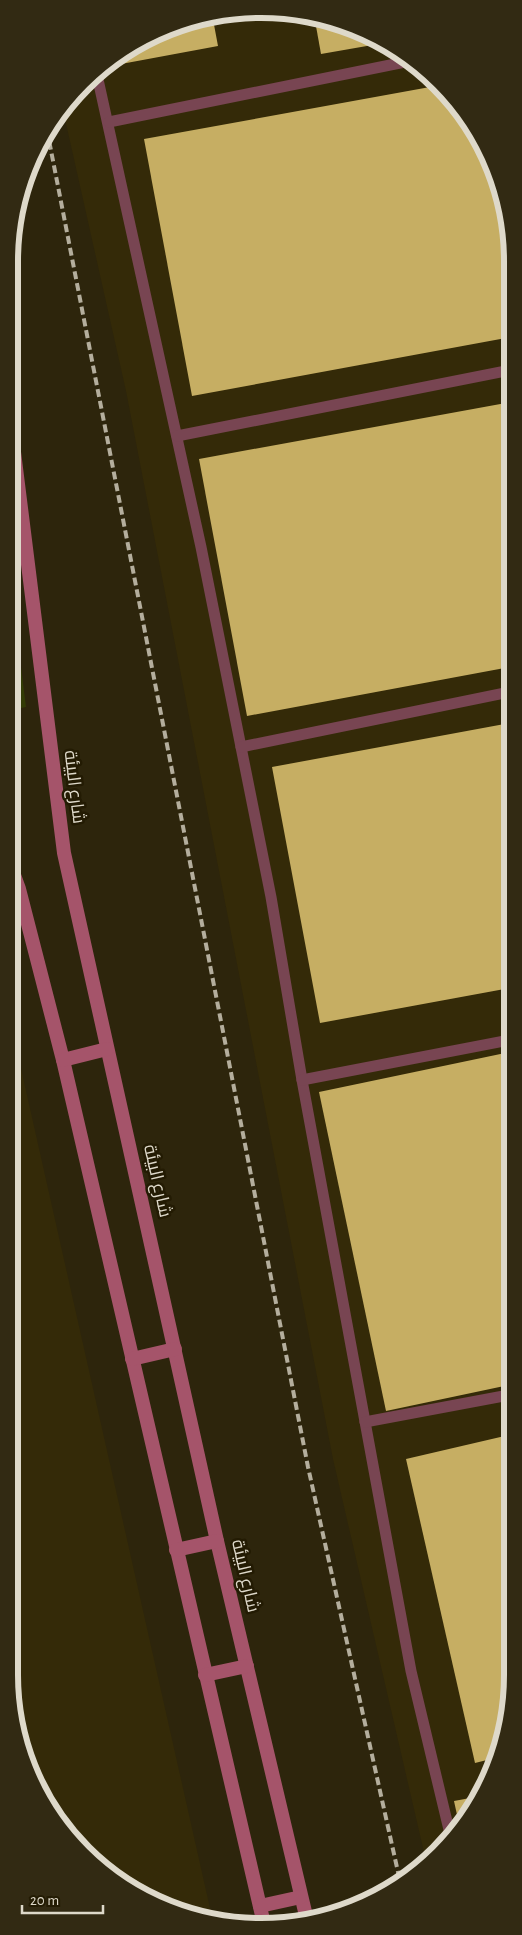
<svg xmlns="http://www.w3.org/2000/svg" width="522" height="1935" font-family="'Alegreya Sans',Cairo,sans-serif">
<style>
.built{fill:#342a08}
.green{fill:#323b05}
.building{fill:#c6ae63}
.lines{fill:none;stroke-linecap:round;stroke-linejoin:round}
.service{stroke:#784552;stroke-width:11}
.secondary{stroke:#a5546a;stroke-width:14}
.rail{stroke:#b4ae9d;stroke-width:4;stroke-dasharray:8 4;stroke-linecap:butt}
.labels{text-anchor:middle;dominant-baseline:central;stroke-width:5;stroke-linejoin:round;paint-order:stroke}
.street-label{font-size:18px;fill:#ded9ca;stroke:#231b03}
.rim{fill:none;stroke:#ded9ca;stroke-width:6}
</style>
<rect width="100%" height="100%" fill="#2d250c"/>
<g class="built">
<path d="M 212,14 L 310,14 L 373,35 L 440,83 L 487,150 L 511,228 L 508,1723 L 479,1800 L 426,1861 L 333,1459 L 126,391 L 63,110 L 121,51 Z"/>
<path d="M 11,1024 L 212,1917 L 149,1900 L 72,1841 L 28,1770 L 9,1674 Z"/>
</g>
<path class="green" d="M 12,595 L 26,707 L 12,710 Z"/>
<g class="building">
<path d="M 212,14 L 218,46 L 105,67 L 121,51 Z"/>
<path d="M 314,15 L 373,35 L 384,43 L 321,54 Z"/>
<path d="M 441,85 L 487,150 L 511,228 L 511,337 L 192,396 L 144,139 Z"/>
<path d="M 511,402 L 510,667 L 247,716 L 199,459 Z"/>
<path d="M 510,723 L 510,988 L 320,1023 L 272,767 Z"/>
<path d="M 510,1052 L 509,1385 L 386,1411 L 319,1092 Z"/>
<path d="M 509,1435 L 508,1723 L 495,1758 L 475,1763 L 406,1459 Z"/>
<path d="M 481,1796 L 479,1800 L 459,1824 L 454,1801 Z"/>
</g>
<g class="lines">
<g class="service">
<path d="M 97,75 L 201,547 L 271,897 L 302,1080 L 411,1671 L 450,1834"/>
<path d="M 109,122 L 410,61"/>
<path d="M 177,436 L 511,370"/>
<path d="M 241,747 L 510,692"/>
<path d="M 302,1080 L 510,1040"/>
<path d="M 365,1422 L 509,1395"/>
</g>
<g class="secondary">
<path d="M 13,444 L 64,853 L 217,1541 L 307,1920"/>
<path d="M 11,867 L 19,889 L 63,1060 L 264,1924"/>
<path d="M 63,1060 L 107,1049"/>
<path d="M 132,1359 L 175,1349"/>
<path d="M 176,1550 L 217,1541"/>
<path d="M 205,1675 L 247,1666"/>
<path d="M 260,1906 L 301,1897"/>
</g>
<path class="rail" d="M 47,130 L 308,1467 L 400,1881"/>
</g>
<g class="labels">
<g class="street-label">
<text transform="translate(74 787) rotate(83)">شارع البيئة</text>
<text transform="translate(157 1181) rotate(77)">شارع البيئة</text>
<text transform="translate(245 1576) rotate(77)">شارع البيئة</text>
</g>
</g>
<path d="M0 0H522V1935H0ZM261 18H261A243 243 0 0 1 504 261V1675A243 243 0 0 1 261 1918H261A243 243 0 0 1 18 1675V261A243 243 0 0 1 261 18Z" fill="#322a13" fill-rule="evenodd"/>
<path class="rim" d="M261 18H261A243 243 0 0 1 504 261V1675A243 243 0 0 1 261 1918H261A243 243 0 0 1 18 1675V261A243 243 0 0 1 261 18Z"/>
<path d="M22 1905v8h81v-8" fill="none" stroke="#ded9ca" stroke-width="2.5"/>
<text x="30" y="1905" font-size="15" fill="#ded9ca" stroke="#231b03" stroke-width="4" paint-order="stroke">20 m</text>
</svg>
